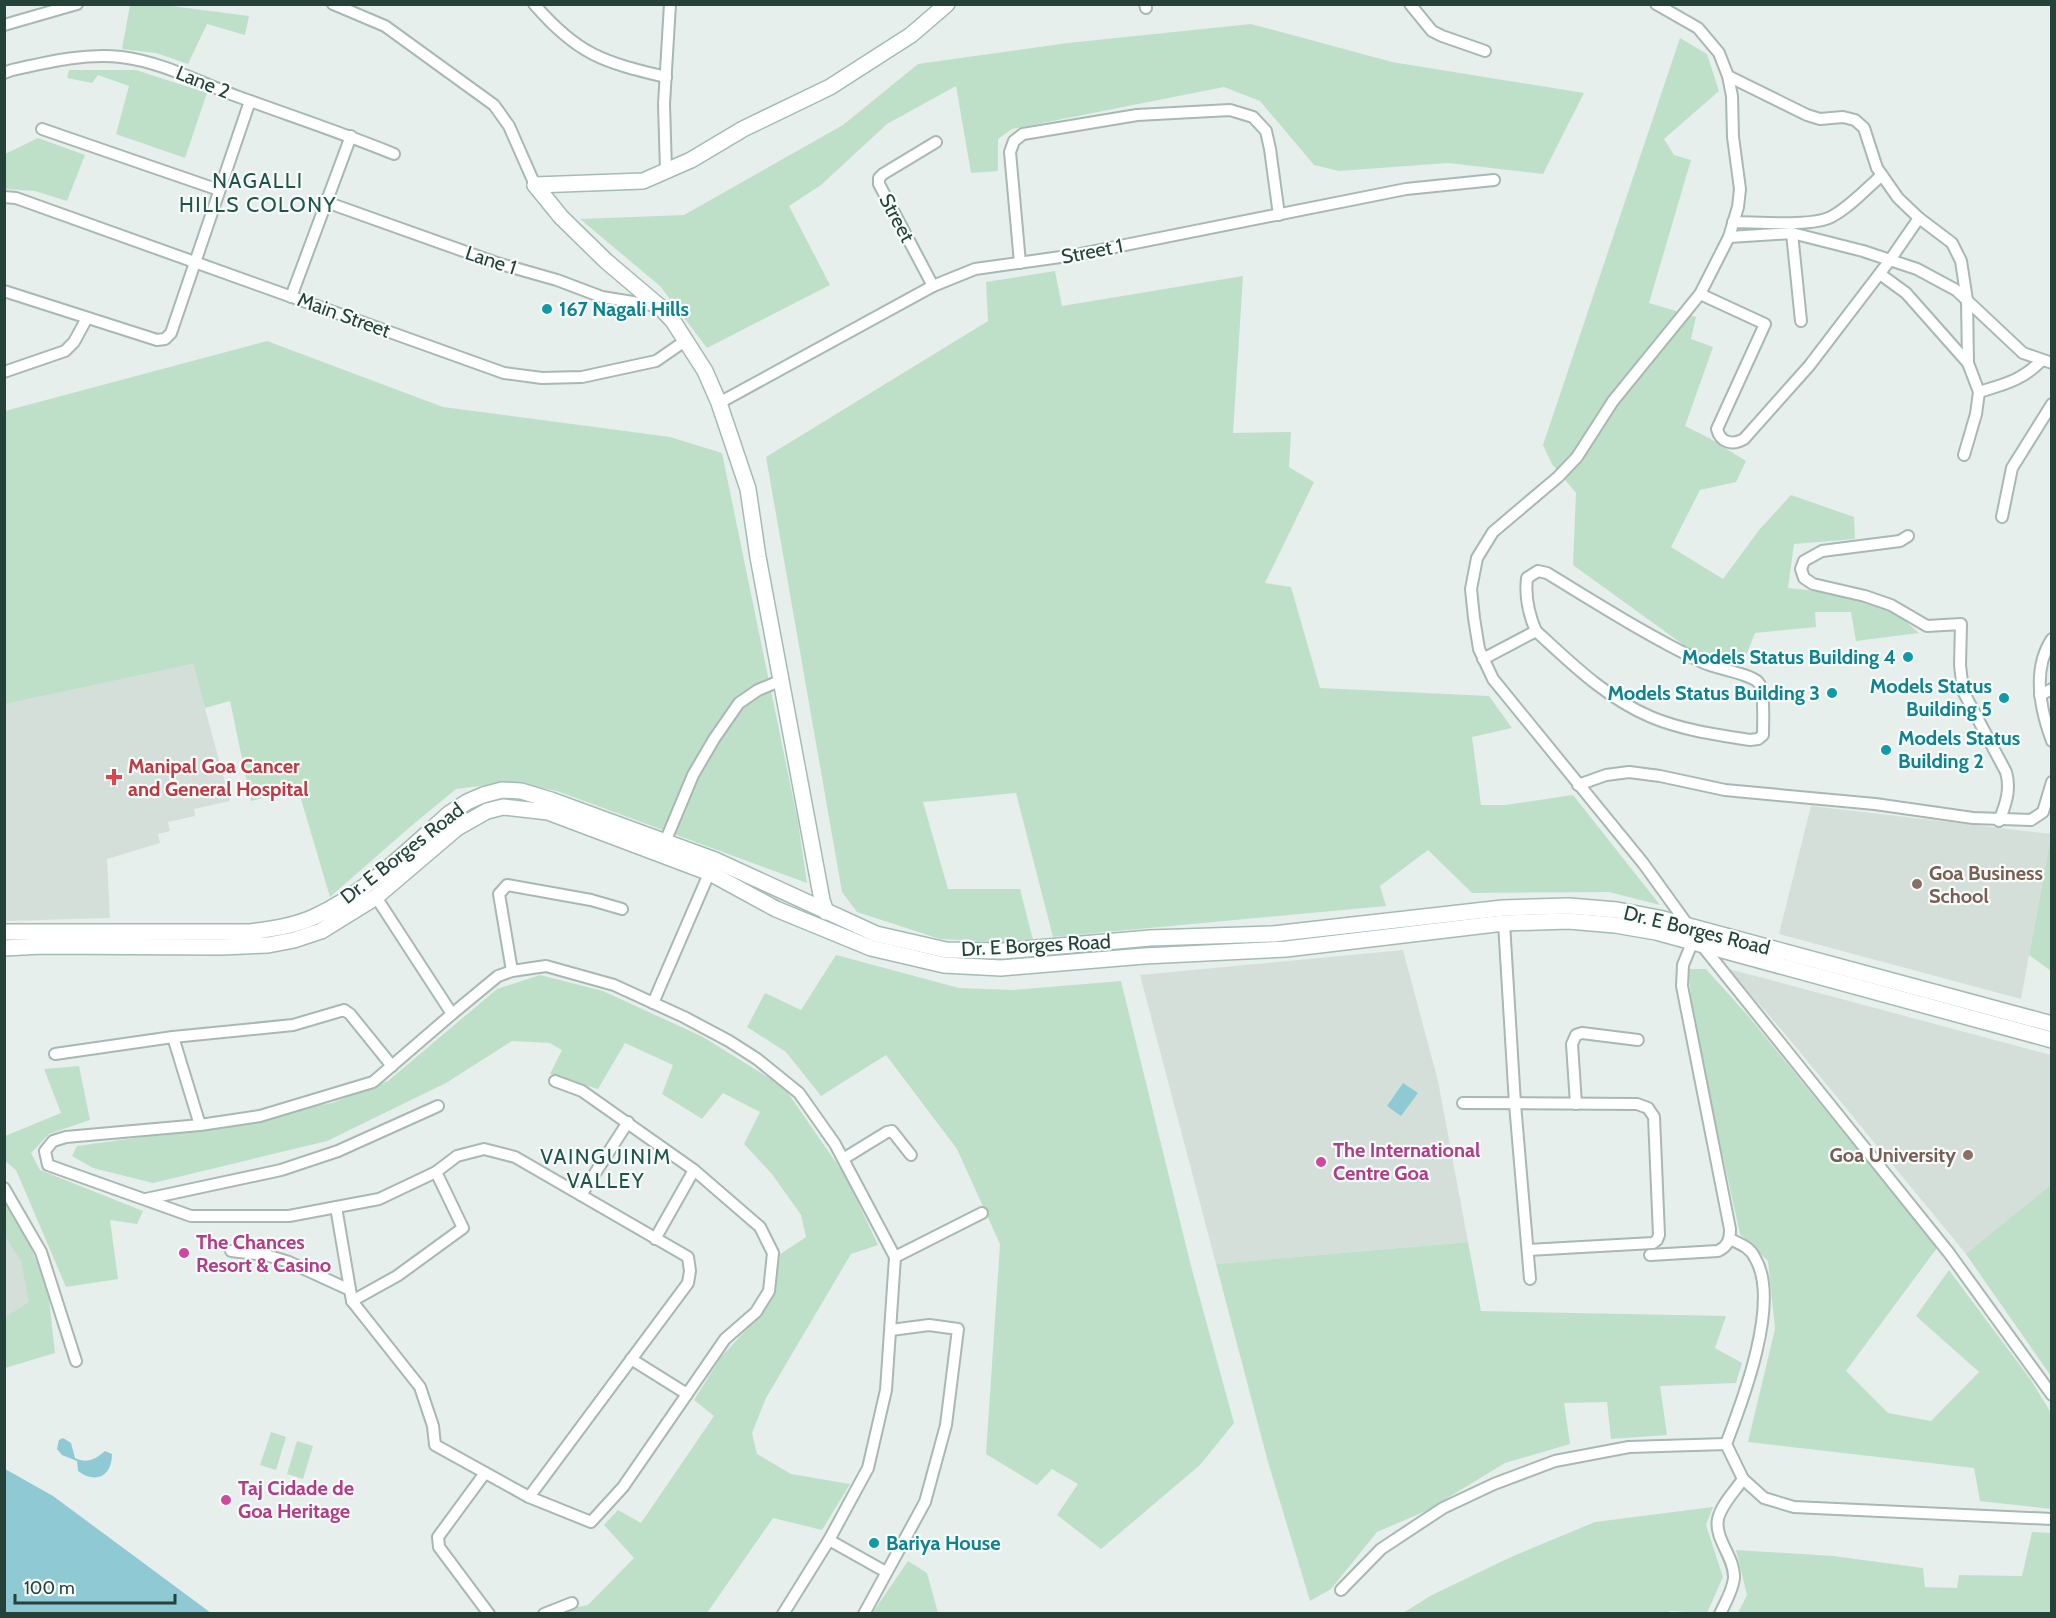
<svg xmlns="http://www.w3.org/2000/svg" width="2056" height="1618" font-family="Cabin,sans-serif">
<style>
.built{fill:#d4dfda}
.green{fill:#bfe0c8}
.water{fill:#8ec9d4}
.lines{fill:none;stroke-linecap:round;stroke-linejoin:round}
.street-casing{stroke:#a8b8b2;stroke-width:14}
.secondary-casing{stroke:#a4bbb3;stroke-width:18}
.street{stroke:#fff;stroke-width:10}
.secondary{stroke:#fff;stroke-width:15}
.culture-dot{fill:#0f9aa8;stroke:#f7fbf9;stroke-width:2}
.health-dot{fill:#e0444e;stroke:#f7fbf9;stroke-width:2}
.education-dot{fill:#8d6e63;stroke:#f7fbf9;stroke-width:2}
.hotel-dot{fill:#d1479c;stroke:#f7fbf9;stroke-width:2}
.labels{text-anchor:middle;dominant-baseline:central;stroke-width:4.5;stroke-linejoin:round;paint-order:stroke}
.street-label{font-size:20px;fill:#24423a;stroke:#f7fbf9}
.culture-label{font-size:20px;font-weight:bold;fill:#0d838f;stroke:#f7fbf9;text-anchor:start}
.health-label{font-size:20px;font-weight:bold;fill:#be3a42;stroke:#f7fbf9;text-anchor:start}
.education-label{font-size:20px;font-weight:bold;fill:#785e54;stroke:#f7fbf9;text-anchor:start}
.hotel-label{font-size:20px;font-weight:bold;fill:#b23c85;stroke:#f7fbf9;text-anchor:start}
.neighbourhood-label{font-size:21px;letter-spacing:1.5px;fill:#1f5548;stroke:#f7fbf9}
</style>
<rect width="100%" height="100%" fill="#e6efeb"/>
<g class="built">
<path d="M 193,664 L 230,801 L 194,809 L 195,816 L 168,822 L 170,831 L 158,834 L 160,843 L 107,859 L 110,918 L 5,921 L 4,704 Z"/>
<path d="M 1811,806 L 2051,834 L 2021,999 L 1779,934 Z"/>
<path d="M 1403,950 L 1438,1081 L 1468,1242 L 1216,1264 L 1140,975 Z"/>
<path d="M 1729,969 L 2051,1055 L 2051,1376 L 1966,1254 L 1785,1034 Z"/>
<path d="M 4,1212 L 41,1319 L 4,1329 Z"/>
</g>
<g class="green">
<path d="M 130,5 L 164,5 L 249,16 L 245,35 L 207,24 L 188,64 L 156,53 L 122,49 Z"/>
<path d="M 1251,24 L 1392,62 L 1584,93 L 1543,174 L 1448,163 L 1339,171 L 1314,165 L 1260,101 L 1224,87 L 1012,129 L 998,139 L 998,171 L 971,173 L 956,86 L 887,124 L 821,185 L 789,206 L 830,285 L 707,348 L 660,286 L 580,219 L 684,215 L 843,125 L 918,64 L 1068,43 Z"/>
<path d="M 1680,38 L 1707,54 L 1719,91 L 1664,139 L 1674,155 L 1691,160 L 1649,303 L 1696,317 L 1691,339 L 1713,347 L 1685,426 L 1709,438 L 1746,461 L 1736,482 L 1700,490 L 1671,547 L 1723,579 L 1759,530 L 1791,495 L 1854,517 L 1855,539 L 1794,544 L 1788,588 L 1844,594 L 1890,608 L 1919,633 L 1856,641 L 1851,612 L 1815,612 L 1816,627 L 1755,633 L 1745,658 L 1692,651 L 1573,565 L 1576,493 L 1552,464 L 1543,445 Z"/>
<path d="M 69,70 L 136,70 L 207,93 L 185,158 L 116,134 L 129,86 L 98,75 L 92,83 L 67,78 Z"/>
<path d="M 38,138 L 85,155 L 67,201 L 35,191 L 5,189 L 5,154 Z"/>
<path d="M 1055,271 L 1062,306 L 1243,276 L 1233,433 L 1291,432 L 1289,467 L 1314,482 L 1265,583 L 1291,587 L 1320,688 L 1489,696 L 1512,728 L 1472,737 L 1481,805 L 1505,805 L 1573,795 L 1660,905 L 1609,892 L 1472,893 L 1428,850 L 1380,886 L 1386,906 L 1053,937 L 1016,793 L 923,802 L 948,889 L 1020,889 L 1034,944 L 940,939 L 857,912 L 842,892 L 766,457 L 988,321 L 986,282 Z"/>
<path d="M 267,341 L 443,407 L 670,437 L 722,453 L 798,822 L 807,883 L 557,791 L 510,782 L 456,789 L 410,827 L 330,897 L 298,789 L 251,801 L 230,701 L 205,708 L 193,664 L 5,704 L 5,411 Z"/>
<path d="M 2051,835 L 2051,971 L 2029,955 Z"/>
<path d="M 836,955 L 959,988 L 1012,990 L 1121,981 L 1191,1266 L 1234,1423 L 1200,1465 L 1101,1549 L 1057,1515 L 1078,1484 L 1052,1469 L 1037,1485 L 986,1454 L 1000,1244 L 957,1149 L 886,1055 L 821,1096 L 786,1052 L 747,1027 L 765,993 L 801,1010 Z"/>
<path d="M 1688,969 L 1706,969 L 1750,1018 L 1937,1248 L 1846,1371 L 1888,1413 L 1931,1421 L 1979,1372 L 1916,1316 L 1949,1270 L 2031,1380 L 2051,1413 L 2051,1509 L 1980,1501 L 1974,1468 L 1748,1442 L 1775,1329 L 1768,1261 L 1740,1234 L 1695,1030 Z"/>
<path d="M 540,975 L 603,991 L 703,1037 L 784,1087 L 846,1177 L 878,1245 L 851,1254 L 766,1398 L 752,1433 L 757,1454 L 791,1474 L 850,1484 L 822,1530 L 773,1518 L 707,1613 L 547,1613 L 588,1605 L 634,1558 L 604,1525 L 618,1510 L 641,1523 L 714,1416 L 694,1400 L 721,1357 L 756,1319 L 775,1293 L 779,1255 L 806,1237 L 801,1215 L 772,1174 L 744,1144 L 760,1112 L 723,1093 L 702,1119 L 662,1094 L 673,1065 L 625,1043 L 598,1089 L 550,1074 L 562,1050 L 550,1043 L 512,1041 L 446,1083 L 327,1141 L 153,1183 L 93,1168 L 72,1156 L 77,1146 L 165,1134 L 332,1103 L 388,1081 L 497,989 Z"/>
<path d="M 79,1066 L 90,1120 L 49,1134 L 31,1153 L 40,1170 L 143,1211 L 137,1224 L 110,1220 L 118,1279 L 66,1287 L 16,1170 L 5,1161 L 5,1136 L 61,1113 L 44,1069 Z"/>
<path d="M 2051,1185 L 2051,1376 L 1966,1254 Z"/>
<path d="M 5,1198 L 16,1210 L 48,1290 L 55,1353 L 5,1368 L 4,1318 L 29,1302 L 21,1261 L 5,1236 Z"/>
<path d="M 1468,1242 L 1481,1311 L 1726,1316 L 1715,1348 L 1742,1363 L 1736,1383 L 1660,1386 L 1667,1435 L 1611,1439 L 1607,1402 L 1564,1403 L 1570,1444 L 1505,1463 L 1426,1511 L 1377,1532 L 1331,1589 L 1310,1601 L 1268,1462 L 1216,1264 Z"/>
<path d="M 271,1432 L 286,1437 L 276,1470 L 260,1465 Z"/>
<path d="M 297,1441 L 313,1446 L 303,1479 L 287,1474 Z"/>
<path d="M 1713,1507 L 1706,1525 L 1723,1577 L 1707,1613 L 1670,1611 L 1669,1614 L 1403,1613 L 1432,1595 L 1511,1557 L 1595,1522 Z"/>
<path d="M 2032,1532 L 2051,1533 L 2051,1613 L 1738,1613 L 1747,1595 L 1736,1550 L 1833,1556 L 1923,1568 L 1925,1587 L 1957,1588 L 1959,1575 L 2022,1576 Z"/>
<path d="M 908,1561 L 927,1573 L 938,1613 L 874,1613 L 873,1612 Z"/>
</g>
<g class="water">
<path d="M 1403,1083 L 1418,1093 L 1401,1116 L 1387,1106 Z"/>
<path d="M 63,1438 L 71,1443 L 75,1458 C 87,1464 96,1459 105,1451 L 112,1454 C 112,1477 95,1484 78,1471 L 77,1461 L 62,1455 L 57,1449 L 59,1440 Z"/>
<path d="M 5,1469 L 53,1496 L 211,1613 L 5,1613 Z"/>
</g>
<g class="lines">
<defs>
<g id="street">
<path d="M 333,4 L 385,26 L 494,105 L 509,126 L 535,185"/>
<path d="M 534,4 C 578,55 603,62 666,77"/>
<path d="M 1145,4 L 1146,8"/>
<path d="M 1410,4 L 1432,31 L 1442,36 L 1485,51"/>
<path d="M 1656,4 L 1698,28 L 1719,53 L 1728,76 L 1732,96 L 1733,137 L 1740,189 L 1738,207 L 1729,237 L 1700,294 L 1613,401 L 1577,457 L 1558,477 L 1493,532 L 1477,558 L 1471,589 L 1474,618 L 1479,649 L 1493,679 L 1643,863 L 1690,928"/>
<path d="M 4,25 L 77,4"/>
<path d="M 4,73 L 12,70 C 48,62 85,53 121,57 C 163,62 200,83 239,97 C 291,116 343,133 394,154"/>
<path d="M 1728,76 L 1807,115 L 1820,119 L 1843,117 L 1855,120 L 1864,128 L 1877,168 L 1898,198 L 1919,218 L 1952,243 L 1961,261 L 1967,300 L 1968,363 L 1979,392 L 1976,414 L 1964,455"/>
<path d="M 42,129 L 219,190"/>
<path d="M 666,171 L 664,104 L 670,4"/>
<path d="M 4,197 L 16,198 L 504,373 L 542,378 L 582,377 L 656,361 L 685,341"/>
<path d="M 326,202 L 497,263 L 557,280 L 602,297 L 657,306"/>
<path d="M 1733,222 C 1757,222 1811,227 1831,217 C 1850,207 1866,189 1882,175"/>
<path d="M 1792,233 L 1801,321"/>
<path d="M 1729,237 L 1792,233 L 1863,251 L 1917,269 L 1956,290 L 2023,353 L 2052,363"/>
<path d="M 1020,263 L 1010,152 L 1014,141 L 1023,134 L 1137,115 L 1230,110 L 1253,117 L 1266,131 L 1270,149 L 1279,215"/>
<path d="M 1880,274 L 1906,293 L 1968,363"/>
<path d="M 933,286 L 879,184 L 879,178 L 883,174 L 936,142"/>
<path d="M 4,291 L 157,340 L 165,339 L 171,333 L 250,101"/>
<path d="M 1700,294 L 1765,324 L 1717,429 C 1720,442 1732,446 1744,439 L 1809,366 L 1890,260 L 1919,218"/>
<path d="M 291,297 L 351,136"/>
<path d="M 4,372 L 65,351 L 74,342 L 87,318"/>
<path d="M 1979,392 C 2005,384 2023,380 2042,360"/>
<path d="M 719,403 L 933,286 L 975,269 L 1075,255 L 1406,189 L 1494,180"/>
<path d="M 2002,517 L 2012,468 L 2052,404"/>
<path d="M 1908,536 L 1900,541 L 1822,551 L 1804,561 L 1801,569 L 1804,578 L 1813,584 L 1865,596 L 1891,605 L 1927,626 L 1961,624 L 1960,665 L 1963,691 L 2006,772 C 2011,789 2006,804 1999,821"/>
<path d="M 2052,639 C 2032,669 2040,709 2052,741"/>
<path d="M 1483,659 L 1536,631 C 1529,615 1525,595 1527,578 L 1538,571 L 1547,573 C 1598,604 1648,636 1702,662 C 1716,669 1748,673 1758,682 C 1765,689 1763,724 1763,735 L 1758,739 L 1750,740 C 1717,735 1682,730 1651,717 C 1606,698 1571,663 1536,631"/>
<path d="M 2040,695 L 2052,689"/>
<path d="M 1578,785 L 1606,775 L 1629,772 L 1660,776 L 1725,790 L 1875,804 L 1973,818 L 2031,820 L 2043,812 L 2052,782"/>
<path d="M 665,842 L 693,775 L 714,739 L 739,703 L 758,690 L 782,680"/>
<path d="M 376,897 L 452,1014"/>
<path d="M 1504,923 L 1515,1104 L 1530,1279"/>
<path d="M 1700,943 L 1949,1253 L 2052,1395"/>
<path d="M 512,971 L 499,894 L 507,885 L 591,900 L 622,909"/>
<path d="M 653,1003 L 711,869"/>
<path d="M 173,1037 L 200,1125"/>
<path d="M 55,1054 L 173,1037 L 293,1025 L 344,1010 L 350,1014 L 392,1066"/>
<path d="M 1463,1103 L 1637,1104 L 1648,1108 L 1654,1117 L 1659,1235 L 1657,1240 L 1653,1243 L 1528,1250"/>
<path d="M 1576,1104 L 1572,1044 L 1576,1035 L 1582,1033 L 1638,1040"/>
<path d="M 843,1159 L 887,1132 L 892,1131 L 911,1155"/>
<path d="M 4,1188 L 41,1252 L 76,1361"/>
<path d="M 581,1195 L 628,1122"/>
<path d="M 146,1199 L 281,1170 L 338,1151 L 438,1106"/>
<path d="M 336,1207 L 352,1301 L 420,1387 L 433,1426 L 435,1445 L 529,1497 L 591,1522 L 623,1487 L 725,1339 L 756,1312 L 769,1291 L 773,1253 L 760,1227 L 694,1170 L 582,1091 L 555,1081"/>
<path d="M 655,1239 L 694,1170"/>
<path d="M 231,1251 L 266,1255 L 289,1262 L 350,1290"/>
<path d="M 1650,1255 L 1718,1251 C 1728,1246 1730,1240 1730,1229 L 1682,986 L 1683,965 L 1692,943"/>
<path d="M 895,1257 L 982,1213"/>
<path d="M 352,1301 L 397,1276 L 463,1228 L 436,1172"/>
<path d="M 631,1359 L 687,1394"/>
<path d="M 1726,1444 C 1743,1400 1781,1301 1755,1258 C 1750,1247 1740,1244 1730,1239"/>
<path d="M 485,1473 L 438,1537 L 439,1547 L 489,1614"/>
<path d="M 529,1497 L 688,1283 L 690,1271 L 688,1257 L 515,1157 L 484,1149 L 457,1156 L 436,1172 L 379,1199 L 289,1216 L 191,1216 L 48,1165 L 45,1151 L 53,1141 L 66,1137 L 200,1125 L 260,1116 L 373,1082 L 452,1014 L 498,976 L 512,971 L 546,966 L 614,985 L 684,1017 L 729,1041 L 757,1059 L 799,1093 L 835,1144 L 895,1257 L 886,1390 L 868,1468 L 829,1540 L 783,1614"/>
<path d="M 829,1540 L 886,1572"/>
<path d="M 1341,1590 L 1381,1549 L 1443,1508 L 1494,1484 L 1555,1461 L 1629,1447 L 1726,1444 L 1743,1479 L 1764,1498 L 1794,1507 L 2052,1519"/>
<path d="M 544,1614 L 572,1603"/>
<path d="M 864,1614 L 925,1502 L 946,1425 L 958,1329 L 929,1325 L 891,1330"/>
<path d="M 1720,1614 C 1725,1603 1733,1590 1734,1578 C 1735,1557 1714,1539 1718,1519 C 1721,1505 1735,1491 1743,1479"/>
</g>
<g id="secondary">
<path d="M 535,185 L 561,217 L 606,261 L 659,306 L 673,321 L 705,371 L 719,403 L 748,489 L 758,557 L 822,900 L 826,912"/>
<path d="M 535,185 L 643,181 L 691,160 L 743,129 L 830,87 L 911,35 L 947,4"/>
<path d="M 4,932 L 250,932 C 272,929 294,926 314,917 C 365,894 408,850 450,813 L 467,802 L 483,795 L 502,790 L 521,791 L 551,800 L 715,860 L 876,934 L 946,950 L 1003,951 L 1150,938 L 1273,934 L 1503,908 L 1569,906 L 1617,910 L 1659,918 L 2052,1024"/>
<path d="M 4,948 L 42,946 L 221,947 L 268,945 L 294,940 L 321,931 L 376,897 L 457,828 L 487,811 L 503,807 L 548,812 L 710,873 L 776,909 L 871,948 L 944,965 L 1001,968 L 1144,956 L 1286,949 L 1504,923 L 1568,921 L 1615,925 L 1656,932 L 2052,1040"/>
</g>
</defs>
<use href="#street" class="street-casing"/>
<use href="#secondary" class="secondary-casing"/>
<use href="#street" class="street"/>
<use href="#secondary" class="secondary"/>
</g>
<g class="culture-dot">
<circle cx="547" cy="309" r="6"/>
<circle cx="1908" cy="657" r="6"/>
<circle cx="1832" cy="693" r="6"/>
<circle cx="2004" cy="698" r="6"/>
<circle cx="1886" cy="750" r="6"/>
<circle cx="874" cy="1543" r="6"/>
</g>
<path class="health-dot" d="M111 768h6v6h6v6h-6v6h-6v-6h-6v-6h6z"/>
<g class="education-dot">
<circle cx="1917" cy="884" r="6"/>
<circle cx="1968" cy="1155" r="6"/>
</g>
<g class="hotel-dot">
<circle cx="1321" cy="1162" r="6"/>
<circle cx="184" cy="1253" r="6"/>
<circle cx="226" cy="1500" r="6"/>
</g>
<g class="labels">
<g class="street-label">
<text transform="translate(203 82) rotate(22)">Lane 2</text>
<text transform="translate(897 218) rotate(62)">Street</text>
<text transform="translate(1092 251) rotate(-11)">Street 1</text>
<text transform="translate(491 260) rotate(18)">Lane 1</text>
<text transform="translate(344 315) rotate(20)">Main Street</text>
<text transform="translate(402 853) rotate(-38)">Dr. E Borges Road</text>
<text transform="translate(1697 930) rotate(14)">Dr. E Borges Road</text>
<text transform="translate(1036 945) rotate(-3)">Dr. E Borges Road</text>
</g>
<g class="culture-label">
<text x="559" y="309">167 Nagali Hills</text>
<text x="1896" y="657" text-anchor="end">Models Status Building 4</text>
<text x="1992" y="686" text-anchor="end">Models Status<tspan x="1992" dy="23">Building 5</tspan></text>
<text x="1820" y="693" text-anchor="end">Models Status Building 3</text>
<text x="1898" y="738">Models Status<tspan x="1898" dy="23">Building 2</tspan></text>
<text x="886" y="1543">Bariya House</text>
</g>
<g class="health-label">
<text x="128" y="766">Manipal Goa Cancer<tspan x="128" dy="23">and General Hospital</tspan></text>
</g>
<g class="education-label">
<text x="1929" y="873">Goa Business<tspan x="1929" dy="23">School</tspan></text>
<text x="1956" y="1155" text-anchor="end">Goa University</text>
</g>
<g class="hotel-label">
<text x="1333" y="1150">The International<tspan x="1333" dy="23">Centre Goa</tspan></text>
<text x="196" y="1242">The Chances<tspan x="196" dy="23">Resort &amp; Casino</tspan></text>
<text x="238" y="1488">Taj Cidade de<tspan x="238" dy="23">Goa Heritage</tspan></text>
</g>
<g class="neighbourhood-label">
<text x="258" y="180">NAGALLI<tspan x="258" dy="24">HILLS COLONY</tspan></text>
<text x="606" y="1156">VAINGUINIM<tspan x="606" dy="24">VALLEY</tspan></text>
</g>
</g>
<rect width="2056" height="1618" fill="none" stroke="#24423a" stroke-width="12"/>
<path d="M15 1594v9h160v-9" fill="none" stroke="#24423a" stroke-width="3"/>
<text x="24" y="1594" font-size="18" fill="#24423a" stroke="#f7fbf9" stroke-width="4.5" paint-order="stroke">100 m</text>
</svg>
